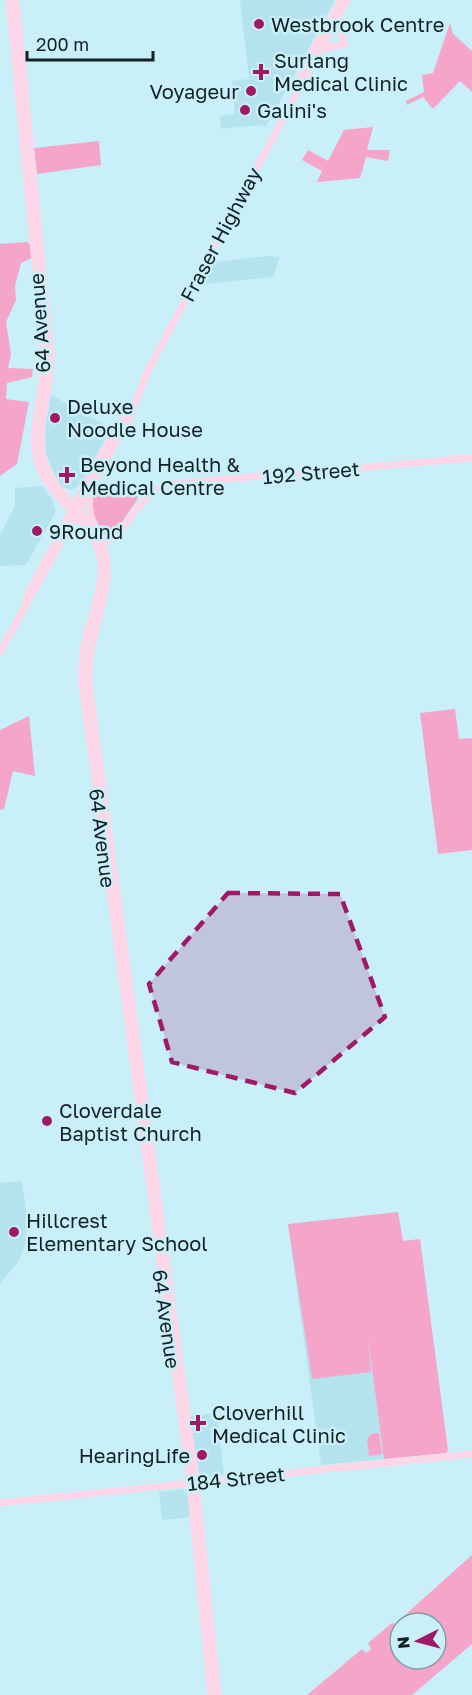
<svg xmlns="http://www.w3.org/2000/svg" width="472" height="1695" font-family="'Golos Text',sans-serif">
<style>
.built{fill:#b4e3ef}
.green{fill:#f5a5c9;fill-rule:evenodd}
.lines{fill:none;stroke-linecap:round;stroke-linejoin:round}
.major{stroke:#fdd6e7;stroke-width:7}
.marked{fill:#a01967;fill-opacity:0.2;stroke:#a01967;stroke-width:4.5;stroke-dasharray:12 8;stroke-linejoin:round}
.poi-dot{fill:#a01967;stroke:#c9eff9;stroke-width:2}
.labels{text-anchor:middle;dominant-baseline:central;stroke-width:5;stroke-linejoin:round;paint-order:stroke}
.poi-label{font-size:20px;fill:#132125;stroke:#c9eff9;text-anchor:start}
.street-label{font-size:20px;fill:#132125;stroke:#c9eff9}
</style>
<rect width="100%" height="100%" fill="#c9eff9"/>
<g class="built">
<path d="M 240,0 L 335,0 L 266,127 L 261,125 L 221,129 L 220,116 L 235,114 L 232,81 L 249,79 Z"/>
<path d="M 268,256 L 280,257 L 273,277 L 195,285 L 209,260 L 215,262 Z"/>
<path d="M 51,395 L 111,428 L 81,484 L 72,490 L 63,487 L 56,478 L 46,453 L 45,432 Z"/>
<path d="M 42,486 L 52,499 L 56,511 L 26,565 L 0,566 L 0,535 L 15,506 L 15,488 Z"/>
<path d="M 22,1181 L 28,1225 L 26,1243 L 18,1262 L 0,1283 L 0,1183 Z"/>
<path d="M 353,1218 L 384,1459 L 321,1465 L 288,1224 Z"/>
<path d="M 217,1413 L 224,1475 L 200,1478 L 189,1416 Z"/>
<path d="M 182,1489 L 188,1494 L 191,1517 L 162,1520 L 159,1492 Z"/>
</g>
<g class="green">
<path d="M 450,23 L 453,34 L 472,51 L 472,92 L 460,81 L 433,109 L 423,97 L 407,105 L 406,101 L 424,92 L 422,75 L 433,73 Z"/>
<path d="M 373,127 L 367,150 L 390,150 L 388,161 L 366,157 L 360,178 L 317,182 L 322,171 L 302,160 L 308,150 L 328,161 L 344,130 Z"/>
<path d="M 99,141 L 101,165 L 37,174 L 34,148 Z"/>
<path d="M 27,242 L 31,245 L 33,257 L 21,263 L 15,286 L 16,300 L 6,322 L 11,355 L 8,368 L 33,369 L 32,377 L 7,383 L 6,399 L 29,402 L 17,464 L 0,476 L 0,244 Z"/>
<path d="M 129,489 L 138,496 L 137,500 L 114,534 L 103,535 L 93,513 L 93,492 Z"/>
<path d="M 455,709 L 459,739 L 472,738 L 472,850 L 438,854 L 420,713 Z"/>
<path d="M 29,716 L 35,776 L 13,771 L 4,809 L 0,810 L 0,730 Z"/>
<path d="M 398,1212 L 403,1241 L 420,1239 L 448,1450 L 446,1453 L 384,1459 L 368,1339 L 371,1372 L 312,1379 L 288,1224 Z"/>
<path d="M 379,1433 L 382,1454 L 369,1456 L 367,1439 L 371,1434 Z"/>
<path d="M 472,1555 L 472,1644 L 412,1695 L 307,1695 L 362,1649 L 366,1653 L 371,1649 L 368,1643 L 392,1623 L 395,1624 ZM 400,1623 L 436,1623 L 436,1659 L 400,1659 Z"/>
</g>
<g class="lines">
<g class="major">
<path d="M 9,0 L 44,354 C 46,391 26,431 39,467 C 53,503 96,522 101,561 C 104,588 90,616 85,642 C 82,655 82,669 82,683 L 189,1475 L 211,1695"/>
<path d="M 16,0 L 51,356 C 52,392 33,430 45,464 C 59,502 103,520 107,563 C 110,601 86,640 89,684 L 195,1475 L 218,1695"/>
<path d="M 321,49 L 345,44 L 337,20"/>
<path d="M 299,85 L 304,66 L 341,0"/>
<path d="M 88,495 L 92,524"/>
<path d="M 103,543 C 132,530 136,494 169,484 L 472,458"/>
<path d="M 25,600 L 100,457 L 126,416"/>
<path d="M 0,652 L 129,419 L 148,370 L 347,0"/>
<path d="M 0,1503 L 472,1454"/>
</g>
</g>
<path class="marked" d="M 228,893 L 340,894 L 385,1017 L 295,1093 L 172,1062 L 149,984 Z"/>
<g class="poi-dot">
<circle cx="259" cy="24" r="6"/>
<path d="M258 63h6v6h6v6h-6v6h-6v-6h-6v-6h6z"/>
<circle cx="251" cy="91" r="6"/>
<circle cx="245" cy="110" r="6"/>
<circle cx="55" cy="418" r="6"/>
<path d="M64 466h6v6h6v6h-6v6h-6v-6h-6v-6h6z"/>
<circle cx="37" cy="531" r="6"/>
<circle cx="47" cy="1121" r="6"/>
<circle cx="14" cy="1232" r="6"/>
<path d="M195 1414h6v6h6v6h-6v6h-6v-6h-6v-6h6z"/>
<circle cx="202" cy="1455" r="6"/>
</g>
<g class="labels">
<g class="poi-label">
<text x="271" y="24">Westbrook Centre</text>
<text x="274" y="60">Surlang<tspan x="274" dy="23">Medical Clinic</tspan></text>
<text x="239" y="91" text-anchor="end">Voyageur</text>
<text x="257" y="110">Galini's</text>
<text x="67" y="406">Deluxe<tspan x="67" dy="23">Noodle House</tspan></text>
<text x="80" y="464">Beyond Health &amp;<tspan x="80" dy="23">Medical Centre</tspan></text>
<text x="49" y="531">9Round</text>
<text x="59" y="1110">Cloverdale<tspan x="59" dy="23">Baptist Church</tspan></text>
<text x="26" y="1220">Hillcrest<tspan x="26" dy="23">Elementary School</tspan></text>
<text x="212" y="1412">Cloverhill<tspan x="212" dy="23">Medical Clinic</tspan></text>
<text x="190" y="1455" text-anchor="end">HearingLife</text>
</g>
<g class="street-label">
<text transform="translate(220 234) rotate(-62)">Fraser Highway</text>
<text transform="translate(39 323) rotate(-94)">64 Avenue</text>
<text transform="translate(311 472) rotate(-5)">192 Street</text>
<text transform="translate(103 838) rotate(83)">64 Avenue</text>
<text transform="translate(167 1319) rotate(82)">64 Avenue</text>
<text transform="translate(236 1478) rotate(-6)">184 Street</text>
</g>
</g>
<g transform="translate(418 1641) rotate(264)"><circle r="28" fill="#c9eff9" stroke="#809da4" stroke-width="1.5"/>
<path d="M0-4.5L10 22L0 15L-10 22Z" fill="#a01967"/>
<text y="-9" font-size="16" font-weight="bold" text-anchor="middle" fill="#132125">N</text>
</g>
<path d="M27 51v9h126v-9" fill="none" stroke="#132125" stroke-width="3"/>
<text x="36" y="51" font-size="18" fill="#132125" stroke="#c9eff9" stroke-width="4.5" paint-order="stroke">200 m</text>
</svg>
